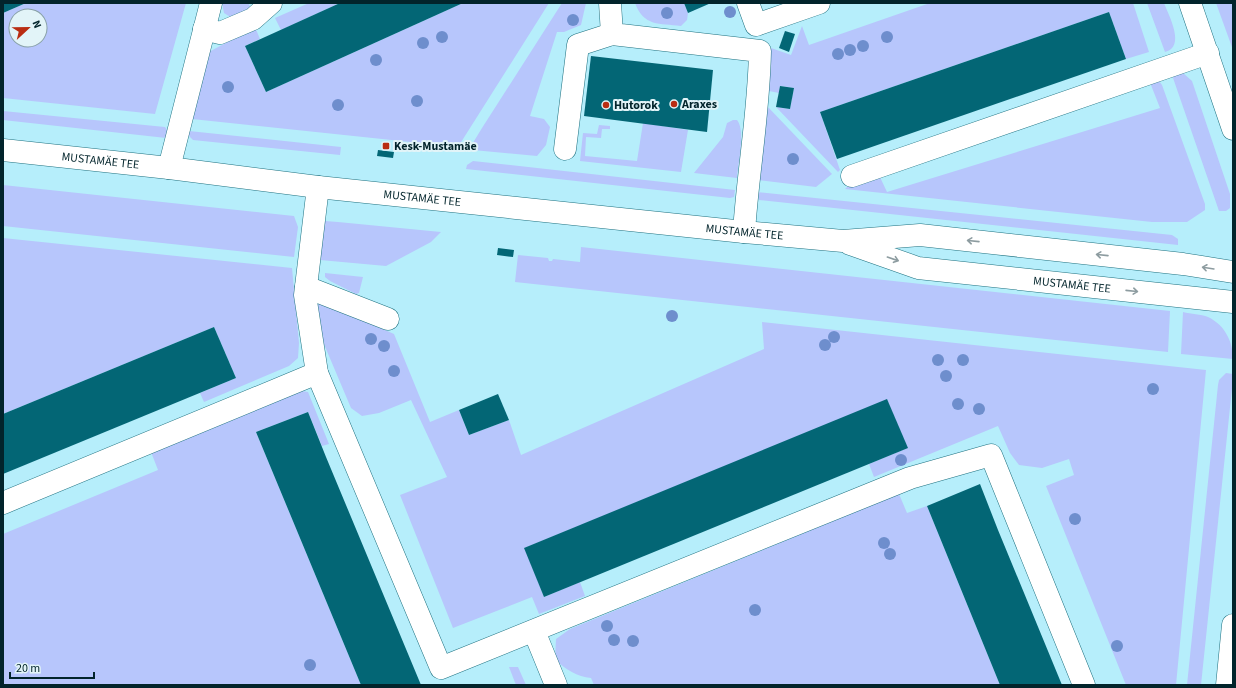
<svg xmlns="http://www.w3.org/2000/svg" width="1236" height="688" font-family="'Source Sans 3',sans-serif">
<style>
.green{fill:#b7c6fc;fill-rule:evenodd}
.building{fill:#036675}
.lines{fill:none;stroke-linecap:round;stroke-linejoin:round}
.minor-casing{stroke:#1f7281;stroke-width:23}
.major-casing{stroke:#1f7281;stroke-width:23}
.minor{stroke:#fff;stroke-width:22}
.major{stroke:#fff;stroke-width:22}
.tree{fill:#6e8ecd}
.oneway{stroke:#8d9ca0}
.poi-dot{fill:#b92d13;stroke:#e2f4f8;stroke-width:1.5}
.labels{text-anchor:middle;dominant-baseline:central;stroke-width:4;stroke-linejoin:round;paint-order:stroke}
.poi-label{font-size:12px;font-weight:bold;fill:#02242b;stroke:#e2f4f8;text-anchor:start}
.street-label{font-size:12px;fill:#02242b;stroke:#e2f4f8}
</style>
<rect width="100%" height="100%" fill="#b6eefb"/>
<g class="green">
<path d="M 26,3 L 186,3 L 155,114 L 3,98 L 3,13 ZM 16,16 L 40,16 L 40,40 L 16,40 Z"/>
<path d="M 222,3 L 248,3 L 251,8 L 232,18 L 224,13 Z"/>
<path d="M 309,3 L 340,3 L 281,30 L 275,18 Z"/>
<path d="M 463,3 L 549,3 L 458,147 L 192,119 L 209,52 L 255,27 L 260,39 L 245,46 L 266,92 Z"/>
<path d="M 562,3 L 586,3 L 581,25 L 564,32 L 557,32 L 530,116 L 544,119 L 550,127 L 546,145 L 537,156 L 473,150 L 471,146 L 482,128 Z"/>
<path d="M 635,3 L 684,3 L 688,13 L 687,20 L 681,26 C 659,23 644,27 635,3 Z"/>
<path d="M 930,3 L 1133,3 L 1149,52 L 1126,59 L 1109,12 L 820,112 L 840,170 L 838,172 L 776,107 L 790,109 L 794,88 L 780,86 L 779,93 L 769,91 L 770,51 L 771,48 L 791,55 L 802,26 L 809,45 Z"/>
<path d="M 1147,3 L 1164,3 C 1169,16 1186,47 1165,52 Z"/>
<path d="M 1216,3 L 1233,3 L 1233,50 Z"/>
<path d="M 1179,72 L 1183,73 L 1192,81 L 1230,194 L 1230,208 L 1226,211 L 1219,211 L 1172,75 Z"/>
<path d="M 1149,80 L 1159,81 L 1162,85 L 1205,204 L 1205,210 L 1187,222 L 1152,222 L 845,189 L 852,182 L 879,175 L 887,192 L 1160,108 Z"/>
<path d="M 767,106 L 832,174 L 816,187 L 758,180 Z"/>
<path d="M 3,111 L 165,127 L 167,130 L 166,138 L 3,120 Z"/>
<path d="M 733,120 L 737,120 C 746,131 738,164 737,178 L 694,173 L 723,137 L 727,123 Z"/>
<path d="M 643,123 L 688,130 L 681,172 L 580,161 L 583,133 L 597,134 L 599,125 L 610,126 L 610,129 L 602,129 L 601,138 L 586,137 L 585,156 L 637,161 Z"/>
<path d="M 189,131 L 341,147 L 340,155 L 193,140 L 189,136 Z"/>
<path d="M 473,161 L 735,190 L 734,197 L 730,198 L 466,169 L 467,165 Z"/>
<path d="M 3,185 L 294,216 L 298,227 L 294,257 L 3,226 Z"/>
<path d="M 757,192 L 1172,235 L 1178,239 L 1178,245 L 759,200 Z"/>
<path d="M 325,221 L 338,222 L 441,232 L 431,242 L 386,266 L 320,260 Z"/>
<path d="M 3,238 L 292,268 L 299,343 L 298,358 L 289,366 L 204,402 L 200,393 L 236,378 L 214,327 L 3,414 Z"/>
<path d="M 581,247 L 1170,311 L 1168,352 L 515,282 L 518,255 L 548,258 L 549,261 L 552,261 L 553,259 L 580,262 Z"/>
<path d="M 325,273 L 363,277 L 359,293 L 356,294 L 330,281 L 325,277 Z"/>
<path d="M 323,300 L 331,306 L 394,334 L 430,422 L 459,410 L 469,435 L 509,420 L 521,455 L 764,349 L 762,322 L 1206,370 L 1176,685 L 1126,685 L 1046,486 L 1074,475 L 1069,459 L 1042,468 L 1019,465 L 1010,453 L 998,426 L 874,477 L 869,464 L 907,448 L 887,400 L 525,548 L 544,597 L 580,582 L 585,596 L 539,614 L 532,597 L 453,628 L 400,495 L 447,477 L 411,400 L 379,413 L 362,416 L 351,408 L 318,330 L 313,303 Z"/>
<path d="M 1183,312 C 1191,314 1201,314 1208,317 C 1225,325 1233,342 1233,359 L 1181,354 Z"/>
<path d="M 1226,373 L 1233,374 L 1233,379 L 1201,685 L 1187,685 L 1218,385 L 1219,380 Z"/>
<path d="M 302,391 L 308,392 L 329,444 L 322,446 L 308,412 L 256,432 L 361,685 L 3,685 L 3,534 L 158,470 L 151,452 Z"/>
<path d="M 899,494 L 907,513 L 927,506 L 1000,685 L 594,685 L 591,678 C 577,677 566,669 555,660 L 556,639 L 570,629 Z"/>
<path d="M 509,667 L 518,667 L 526,685 L 516,685 Z"/>
</g>
<g class="building">
<path d="M 3,3 L 26,3 L 3,13 Z"/>
<path d="M 340,3 L 463,3 L 266,92 L 245,46 Z"/>
<path d="M 684,3 L 711,3 L 688,13 Z"/>
<path d="M 1109,12 L 1126,59 L 837,159 L 820,112 Z"/>
<path d="M 785,31 L 795,34 L 789,52 L 779,48 Z"/>
<path d="M 591,56 L 713,70 L 707,132 L 584,116 Z"/>
<path d="M 780,86 L 794,88 L 790,109 L 776,107 Z"/>
<path d="M 378,150 L 394,152 L 393,158 L 377,156 Z"/>
<path d="M 498,248 L 514,250 L 513,257 L 497,255 Z"/>
<path d="M 214,327 L 236,378 L 3,474 L 3,414 Z"/>
<path d="M 498,394 L 509,420 L 469,435 L 459,410 Z"/>
<path d="M 887,399 L 908,448 L 544,597 L 524,548 Z"/>
<path d="M 308,412 L 326,457 L 421,685 L 361,685 L 256,432 Z"/>
<path d="M 980,484 L 998,530 L 1062,685 L 1000,685 L 927,506 Z"/>
</g>
<g class="lines">
<defs>
<g id="minor">
<path d="M 610,3 L 612,34 L 760,51 C 759,112 748,171 744,232"/>
<path d="M 748,3 L 756,25 L 819,3"/>
<path d="M 1190,3 L 1233,129"/>
<path d="M 204,29 L 220,33 L 253,19 L 271,3"/>
<path d="M 565,149 L 578,45 L 612,34"/>
<path d="M 169,168 L 211,3"/>
<path d="M 852,176 L 1208,53"/>
<path d="M 318,187 L 305,295 L 317,373 L 441,668 L 910,478 L 991,455 L 1084,685"/>
<path d="M 306,287 L 388,319"/>
<path d="M 3,503 L 317,373"/>
<path d="M 534,631 L 556,685"/>
<path d="M 1227,685 L 1233,625"/>
</g>
<g id="major">
<path id="s1" d="M 3,150 L 169,168 L 318,187 L 744,232 L 843,241 L 920,235 L 1183,264 L 1233,272"/>
<path id="s2" d="M 850,244 L 918,268 L 1233,302"/>
</g>
</defs>
<use href="#minor" class="minor-casing"/>
<use href="#major" class="major-casing"/>
<use href="#minor" class="minor"/>
<use href="#major" class="major"/>
</g>
<g class="tree">
<circle cx="730" cy="12" r="6"/>
<circle cx="667" cy="13" r="6"/>
<circle cx="573" cy="20" r="6"/>
<circle cx="442" cy="37" r="6"/>
<circle cx="887" cy="37" r="6"/>
<circle cx="423" cy="43" r="6"/>
<circle cx="863" cy="46" r="6"/>
<circle cx="850" cy="50" r="6"/>
<circle cx="838" cy="54" r="6"/>
<circle cx="376" cy="60" r="6"/>
<circle cx="228" cy="87" r="6"/>
<circle cx="417" cy="101" r="6"/>
<circle cx="338" cy="105" r="6"/>
<circle cx="793" cy="159" r="6"/>
<circle cx="672" cy="316" r="6"/>
<circle cx="834" cy="337" r="6"/>
<circle cx="371" cy="339" r="6"/>
<circle cx="825" cy="345" r="6"/>
<circle cx="384" cy="346" r="6"/>
<circle cx="938" cy="360" r="6"/>
<circle cx="963" cy="360" r="6"/>
<circle cx="394" cy="371" r="6"/>
<circle cx="946" cy="376" r="6"/>
<circle cx="1153" cy="389" r="6"/>
<circle cx="958" cy="404" r="6"/>
<circle cx="979" cy="409" r="6"/>
<circle cx="901" cy="460" r="6"/>
<circle cx="1075" cy="519" r="6"/>
<circle cx="884" cy="543" r="6"/>
<circle cx="890" cy="554" r="6"/>
<circle cx="755" cy="610" r="6"/>
<circle cx="607" cy="626" r="6"/>
<circle cx="614" cy="640" r="6"/>
<circle cx="633" cy="641" r="6"/>
<circle cx="1117" cy="646" r="6"/>
<circle cx="310" cy="665" r="6"/>
</g>
<defs><path id="oneway-shaft" d="M-6 0H5M1.5-3L5.5 0L1.5 3" fill="none" stroke-width="1.6" stroke-linecap="round" stroke-linejoin="round"/></defs>
<g class="oneway">
<use href="#oneway-shaft" transform="translate(973 241) rotate(-174)"/>
<use href="#oneway-shaft" transform="translate(1102 255) rotate(-174)"/>
<use href="#oneway-shaft" transform="translate(893 259) rotate(19)"/>
<use href="#oneway-shaft" transform="translate(1208 268) rotate(-171)"/>
<use href="#oneway-shaft" transform="translate(1132 291) rotate(6)"/>
</g>
<g class="poi-dot">
<circle cx="674" cy="104" r="4"/>
<circle cx="606" cy="105" r="4"/>
<rect x="382" y="142" width="8" height="8" rx="2"/>
</g>
<g class="labels">
<g class="poi-label">
<text x="682" y="104">Araxes</text>
<text x="614" y="105">Hutorok</text>
<text x="394" y="146">Kesk-Mustamäe</text>
</g>
<g class="street-label">
<text stroke="none"><textPath href="#s1" startOffset="98">MUSTAMÄE TEE</textPath></text>
<text stroke="none"><textPath href="#s1" startOffset="422">MUSTAMÄE TEE</textPath></text>
<text stroke="none"><textPath href="#s1" startOffset="746">MUSTAMÄE TEE</textPath></text>
<text stroke="none"><textPath href="#s2" startOffset="227">MUSTAMÄE TEE</textPath></text>
</g>
</g>
<rect width="1236" height="688" fill="none" stroke="#02242b" stroke-width="8"/>
<g transform="translate(28 28) rotate(68)"><circle r="19" fill="#e2f4f8" stroke="#88a1a6"/>
<path d="M0-3L7 15L0 10L-7 15Z" fill="#b92d13"/>
<text y="-6" font-size="11" font-weight="bold" text-anchor="middle" fill="#02242b">N</text>
</g>
<path d="M10 672v6h84v-6" fill="none" stroke="#02242b" stroke-width="2"/>
<text x="16" y="672" font-size="12" fill="#02242b" stroke="#e2f4f8" stroke-width="3" paint-order="stroke">20 m</text>
</svg>
